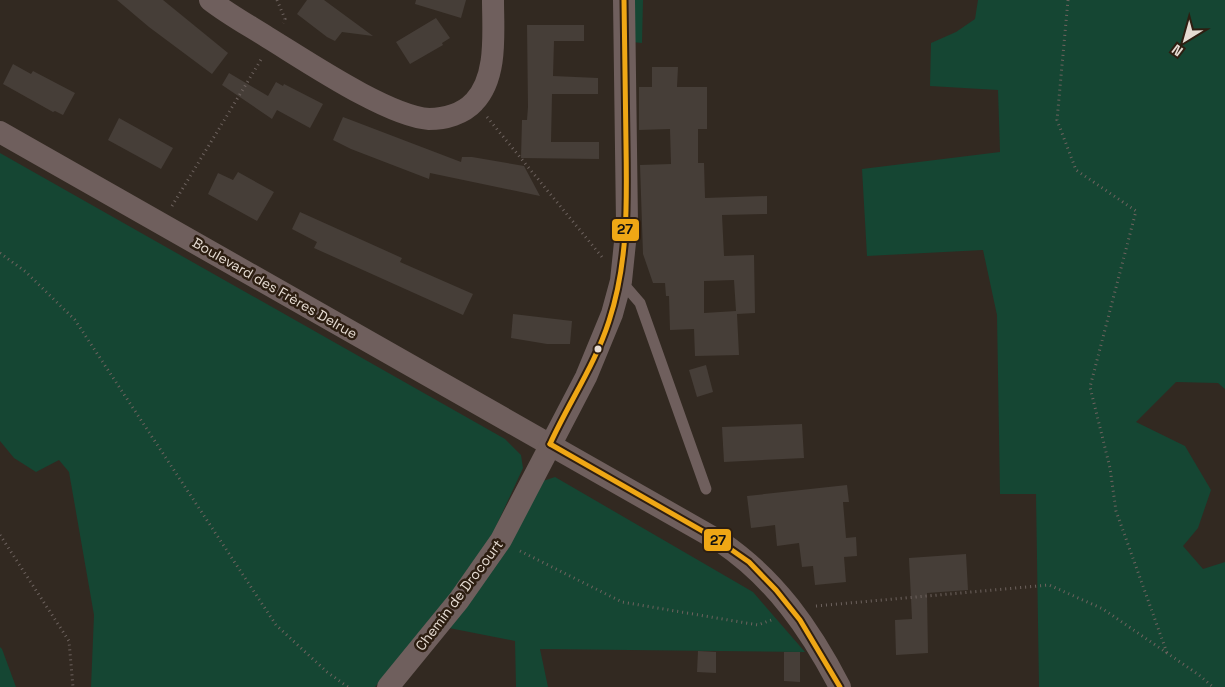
<svg xmlns="http://www.w3.org/2000/svg" width="1225" height="687" font-family="'Space Grotesk',sans-serif">
<style>
.green{fill:#154633}
.building{fill:#463e38;fill-rule:evenodd}
.lines{fill:none;stroke-linecap:round;stroke-linejoin:round}
.path{stroke:#6e635f;stroke-width:3;stroke-dasharray:1 4;stroke-linecap:butt}
.lane{stroke:#6f5f5d;stroke-width:11}
.street{stroke:#6f5f5d;stroke-width:22}
.bus-1-casing{stroke:#2d1e11;stroke-width:9}
.bus-1{stroke:#efa715;stroke-width:5}
.bus-dot{fill:#e6dcd3;stroke:#2d1e11;stroke-width:2}
.labels{text-anchor:middle;dominant-baseline:central;stroke-width:5;stroke-linejoin:round;paint-order:stroke}
.street-label{font-size:14px;fill:#e6dcd3;stroke:#2d1e11}
.line-badge{stroke:#2d1e11;stroke-width:2}
.pale-badge-label{font-size:14px;text-anchor:middle;font-weight:bold;fill:#111}
</style>
<rect width="100%" height="100%" fill="#322921"/>
<g class="green">
<path d="M 632,0 L 643,0 L 642,43 L 632,42 Z"/>
<path d="M 978,0 L 1225,0 L 1225,389 L 1218,383 L 1176,382 L 1136,422 L 1185,446 L 1211,490 L 1198,528 L 1183,546 L 1203,569 L 1225,562 L 1225,687 L 1039,687 L 1036,494 L 1000,494 L 997,315 L 983,250 L 867,256 L 862,169 L 1000,152 L 998,90 L 930,86 L 931,43 L 956,32 L 975,19 Z"/>
<path d="M 0,153 L 505,439 L 521,455 L 523,468 L 492,535 L 450,595 L 375,687 L 91,687 L 94,615 L 69,472 L 59,460 L 36,472 L 14,458 L 0,441 Z"/>
<path d="M 555,477 L 753,592 L 805,652 L 540,649 L 548,687 L 516,687 L 515,641 L 449,628 L 543,481 Z"/>
<path d="M 0,647 L 2,649 L 16,687 L 0,687 Z"/>
</g>
<g class="building">
<path d="M 117,0 L 163,0 L 228,53 L 212,74 L 149,27 Z"/>
<path d="M 307,0 L 324,0 L 373,36 L 342,32 L 335,41 L 327,37 L 297,14 Z"/>
<path d="M 416,0 L 466,0 L 461,18 L 415,4 Z"/>
<path d="M 436,18 L 450,38 L 442,43 L 443,45 L 410,64 L 396,42 Z"/>
<path d="M 527,25 L 584,25 L 584,41 L 554,41 L 553,76 L 598,78 L 598,94 L 552,94 L 551,142 L 599,142 L 599,159 L 521,158 L 522,120 L 527,120 L 528,107 Z"/>
<path d="M 13,64 L 31,74 L 33,71 L 75,93 L 63,115 L 55,111 L 53,112 L 3,84 Z"/>
<path d="M 652,67 L 678,67 L 677,87 L 707,87 L 707,129 L 698,129 L 698,163 L 704,163 L 705,198 L 767,196 L 767,214 L 722,215 L 724,256 L 754,255 L 755,313 L 737,314 L 739,355 L 695,356 L 694,329 L 670,330 L 669,296 L 666,296 L 665,283 L 653,283 L 643,254 L 640,165 L 671,164 L 670,129 L 639,130 L 639,87 L 652,87 ZM 734,280 L 736,311 L 704,313 L 704,281 Z"/>
<path d="M 229,73 L 268,96 L 276,82 L 283,86 L 284,84 L 323,104 L 310,128 L 277,110 L 272,119 L 222,85 Z"/>
<path d="M 343,117 L 461,162 L 462,157 L 472,157 L 524,166 L 540,196 L 430,173 L 429,179 L 351,149 L 333,140 Z"/>
<path d="M 119,118 L 173,148 L 161,169 L 108,140 Z"/>
<path d="M 238,172 L 274,192 L 257,221 L 208,194 L 218,173 L 233,180 Z"/>
<path d="M 300,212 L 402,258 L 400,262 L 473,294 L 463,315 L 314,248 L 317,242 L 292,229 Z"/>
<path d="M 513,314 L 572,321 L 570,344 L 547,344 L 511,338 Z"/>
<path d="M 706,365 L 713,392 L 697,397 L 689,370 Z"/>
<path d="M 802,424 L 804,458 L 724,462 L 722,427 Z"/>
<path d="M 847,485 L 849,502 L 843,502 L 846,538 L 856,537 L 857,556 L 844,557 L 846,582 L 815,585 L 813,566 L 802,567 L 799,543 L 777,546 L 775,525 L 751,528 L 747,496 Z"/>
<path d="M 966,554 L 968,590 L 927,593 L 928,653 L 896,655 L 895,620 L 912,619 L 909,558 Z"/>
<path d="M 698,651 L 716,652 L 716,673 L 697,672 Z"/>
<path d="M 784,652 L 800,652 L 800,682 L 784,681 Z"/>
</g>
<g class="lines">
<g class="path">
<path d="M 277,0 L 285,19 L 283,23"/>
<path d="M 1068,0 L 1057,120 L 1076,170 L 1136,211 L 1090,387 L 1110,468 L 1116,511 L 1167,653"/>
<path d="M 487,117 L 602,257"/>
<path d="M 172,206 L 262,58"/>
<path d="M 0,253 L 26,272 L 75,320 L 276,625 L 327,672 L 348,687"/>
<path d="M 0,535 L 69,641 L 73,687"/>
<path d="M 520,551 L 622,602 L 758,625 L 774,619"/>
<path d="M 816,606 L 1049,585 L 1103,609 L 1199,675 L 1213,687"/>
</g>
<path class="lane" d="M 621,281 L 640,303 L 706,489"/>
<g class="street">
<path d="M 210,0 C 228,14 248,25 267,37 C 305,60 387,116 429,119 C 445,119 463,114 474,102 C 498,77 493,32 493,0"/>
<path d="M 0,132 L 721,542 C 775,579 810,629 840,687"/>
<path d="M 388,687 L 459,600 L 501,540 L 586,377 L 612,314 L 621,281 L 627,223 L 624,0"/>
</g>
<defs>
<g id="bus-1">
<path d="M 550,444 C 569,402 595,365 609,321 C 628,263 627,205 626,144 C 625,96 625,48 624,0"/>
<path d="M 550,444 L 713,537 L 749,562 L 776,590 L 800,620 L 840,687"/>
</g>
</defs>
<use href="#bus-1" class="bus-1-casing"/>
<use href="#bus-1" class="bus-1"/>
</g>
<circle class="bus-dot" cx="598" cy="349" r="4.5"/>
<g class="labels">
<g class="street-label">
<text transform="translate(275 288) rotate(30)">Boulevard des Frères Delrue</text>
<text transform="translate(459 595) rotate(-53)">Chemin de Drocourt</text>
</g>
</g>
<g class="line-badge">
<rect x="611" y="218" width="29" height="24" rx="5" fill="#efa715"/>
<rect x="703" y="528" width="29" height="24" rx="5" fill="#efa715"/>
</g>
<g class="pale-badge-label">
<text x="625" y="234">27</text>
<text x="718" y="545">27</text>
</g>
<g transform="translate(1185 40) rotate(217)" stroke="#2d1e11" stroke-width="4" paint-order="stroke">
<path d="M0-4L9 19L0 12L-9 19Z" fill="#e6dcd3"/>
<text y="-8" font-size="14" font-weight="bold" text-anchor="middle" fill="#e6dcd3">N</text>
</g>
</svg>
